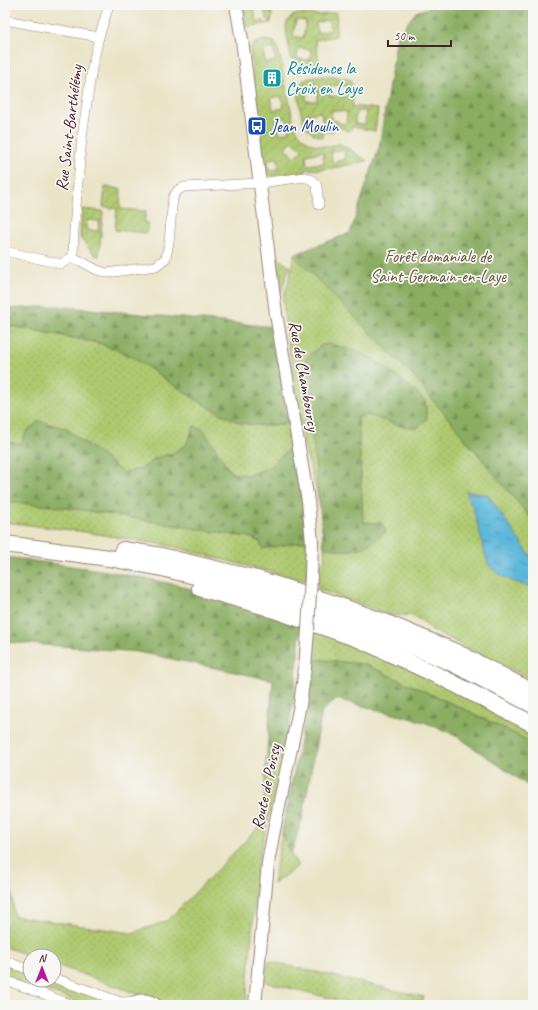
<svg xmlns="http://www.w3.org/2000/svg" width="538" height="1010" font-family="Caveat,sans-serif">
<style>
.grass{fill:url(#grass-dots);stroke:#7c744d}
.forest{fill:url(#forest-firs);stroke:#6a6646}
.garden{fill:url(#garden-furrows);stroke:#7c744d;fill-rule:evenodd}
.water{fill:url(#water-ripples);stroke:#546c83}
.lines{fill:none;stroke-linecap:round;stroke-linejoin:round}
.street-casing{stroke:#9a8279;stroke-width:10}
.secondary-casing{stroke:#9a8279;stroke-width:14}
.highway-casing{stroke:#9a8279;stroke-width:18}
.street{stroke:#fff;stroke-width:9}
.secondary{stroke:#fff;stroke-width:12}
.highway{stroke:#fff;stroke-width:16}
.secondary-bridge-casing{stroke:#9a8279;stroke-width:14;stroke-linecap:butt}
.secondary-bridge{stroke:#fff;stroke-width:12}
.labels{text-anchor:middle;dominant-baseline:central;stroke-width:3.5;stroke-linejoin:round;paint-order:stroke}
.culture-label{font-size:17px;fill:#0d838f;stroke:#f6f6f2;text-anchor:start}
.transit-label{font-size:17px;fill:#164399;stroke:#f6f6f2;text-anchor:start}
.street-label{font-size:17px;fill:#4a1f2b;stroke:#f6f6f2}
.park-label{font-size:17px;fill:#68523f;stroke:#f6f6f2}
</style>
<defs>
<pattern id="grass-dots" width="8" height="8" patternUnits="userSpaceOnUse"><rect width="8" height="8" fill="#aec96f"/><path d="M2 2h.1M6 6h.1" fill="none" stroke="#97ac60" stroke-width="1.8" stroke-linecap="round"/></pattern>
<pattern id="forest-firs" width="22" height="20" patternUnits="userSpaceOnUse"><rect width="22" height="20" fill="#8aad62"/><path d="M5 1l3.5 6h-7zM16 11l3.5 6h-7z" fill="#738c51"/></pattern>
<pattern id="garden-furrows" width="10" height="10" patternUnits="userSpaceOnUse"><rect width="10" height="10" fill="#aec96f"/><path d="M-1 1l2-2M0 10L10 0M9 11l2-2" fill="none" stroke="#97ac60"/></pattern>
<pattern id="water-ripples" width="26" height="14" patternUnits="userSpaceOnUse"><rect width="26" height="14" fill="#5db8db"/><path d="M2 4q2-2 4 0t4 0M15 11q2-2 4 0t4 0" fill="none" stroke="#4f95b2"/></pattern>
</defs>
<rect width="100%" height="100%" fill="#f6f6f2"/>
<filter id="ink" filterUnits="userSpaceOnUse"><feTurbulence type="fractalNoise" baseFrequency=".025" numOctaves="2"/><feDisplacementMap in="SourceGraphic" scale="8" xChannelSelector="R" yChannelSelector="G"/><feConvolveMatrix kernelMatrix="1 2 1 2 8 2 1 2 1" color-interpolation-filters="sRGB"/></filter>
<filter id="wash" filterUnits="userSpaceOnUse"><feTurbulence type="fractalNoise" baseFrequency=".012" numOctaves="4" result="noise"/><feDisplacementMap in="SourceGraphic" scale="16" xChannelSelector="R" yChannelSelector="G"/><feGaussianBlur stdDeviation="0.9" result="paint"/><feColorMatrix in="noise" values="0 0 0 0 0 0 0 0 0 0 0 0 0 0 0 0 0 1.4 0 .05"/><feComposite in="paint" operator="in"/></filter>
<g filter="url(#wash)">
<rect width="100%" height="100%" fill="#eae4c7"/>
<g class="grass">
<path d="M 275,256 L 283,262 L 290,266 L 286,276 L 282,290 L 280,293 Z"/>
<path d="M 294,256 L 479,438 L 533,499 L 533,680 L 431,630 L 421,620 L 408,615 L 392,616 L 318,589 L 317,568 L 325,559 L 324,547 C 338,550 349,550 363,548 L 382,523 L 363,522 L 358,417 L 368,415 L 401,426 L 418,428 L 427,418 L 425,401 L 411,387 L 376,361 L 361,353 L 322,345 L 313,352 L 306,359 L 305,367 L 320,505 L 304,445 L 285,322 L 283,298 L 288,283 Z"/>
<path d="M 5,325 L 33,330 L 99,343 L 135,358 L 175,386 L 263,426 L 288,423 L 290,448 L 268,468 L 248,475 L 231,473 L 203,429 L 187,445 L 173,453 L 156,458 L 141,469 L 123,473 L 106,459 L 65,428 L 27,431 L 21,444 L 5,442 Z"/>
<path d="M 5,499 L 77,509 L 234,535 L 250,537 L 260,542 L 307,541 L 306,581 L 170,546 L 85,532 L 5,522 Z"/>
<path d="M 315,627 L 365,646 L 533,730 L 533,743 L 466,710 L 364,664 L 313,659 Z"/>
<path d="M 283,758 L 258,862 L 246,1005 L 168,1005 L 54,964 L 54,956 L 31,956 L 5,947 L 5,882 L 11,884 L 14,916 L 132,933 L 167,921 L 257,829 L 264,804 L 266,762 Z"/>
<path d="M 282,832 L 291,854 L 298,866 L 273,884 Z"/>
<path d="M 268,961 L 424,997 L 422,1005 L 358,1005 L 265,982 Z"/>
<path d="M 5,964 L 30,973 L 30,980 L 50,980 L 120,1005 L 86,1005 L 5,976 Z"/>
</g>
<g class="forest">
<path d="M 436,5 L 533,5 L 533,521 L 413,376 L 293,255 L 350,233 L 379,148 L 397,36 L 416,12 Z"/>
<path d="M 58,306 L 274,327 L 288,423 L 263,426 L 240,423 L 206,406 L 175,386 L 135,358 L 99,343 L 33,330 L 5,325 L 5,309 Z"/>
<path d="M 331,344 L 361,353 L 376,361 L 411,387 L 425,401 L 427,419 L 418,428 L 401,426 L 368,415 L 358,417 L 363,522 L 382,523 L 386,532 C 380,536 368,546 362,548 C 350,552 335,550 324,547 L 305,367 L 306,359 L 313,352 L 322,345 Z"/>
<path d="M 39,421 L 65,428 L 106,459 L 123,473 L 141,469 L 156,458 L 173,453 L 186,445 L 194,426 L 203,429 L 231,473 L 248,475 L 268,468 L 290,448 L 302,499 L 307,541 L 263,549 L 260,542 L 250,537 L 234,535 L 77,509 L 5,501 L 5,442 L 21,444 L 27,431 Z"/>
<path d="M 5,557 L 107,571 L 178,585 L 301,623 L 294,699 L 283,758 L 266,762 L 273,680 L 138,652 L 5,642 Z"/>
<path d="M 313,659 L 364,664 L 466,710 L 533,743 L 533,789 L 454,734 L 424,722 L 336,699 L 322,711 L 302,820 L 291,854 L 282,832 L 307,707 Z"/>
</g>
<g class="garden">
<path d="M 243,5 L 270,5 L 272,16 L 271,23 L 246,27 ZM 264,7 L 266,19 L 269,19 L 270,22 L 264,24 L 263,20 L 256,21 L 254,9 Z"/>
<path d="M 337,12 L 336,36 L 315,40 L 320,66 L 305,68 L 297,65 L 294,62 L 291,58 L 286,29 L 287,22 L 292,16 L 299,14 L 319,15 ZM 296,20 L 306,21 L 303,38 L 293,36 ZM 328,20 L 331,30 L 318,33 L 316,23 ZM 298,48 L 311,50 L 310,60 L 297,59 Z"/>
<path d="M 266,40 L 274,42 L 278,48 L 293,120 C 297,136 310,147 327,146 C 331,146 336,144 340,144 C 344,145 362,158 367,161 C 347,165 326,171 306,169 L 306,172 L 273,176 L 267,174 L 264,170 L 250,52 C 251,43 258,41 266,40 ZM 273,48 L 276,61 L 265,63 L 263,50 ZM 276,71 L 276,74 L 279,74 L 281,86 L 272,89 L 270,83 L 265,82 L 264,75 L 268,73 L 268,72 ZM 281,96 L 284,108 L 273,110 L 271,98 ZM 286,117 L 290,131 L 280,134 L 276,119 ZM 292,141 L 302,150 L 295,157 L 285,149 ZM 344,150 L 345,160 L 332,162 L 331,151 ZM 323,152 L 324,163 L 307,165 L 306,155 ZM 278,158 L 279,169 L 269,170 L 268,159 Z"/>
<path d="M 324,76 L 349,79 L 354,88 L 352,106 L 378,109 L 375,131 L 353,127 L 347,132 L 345,129 L 339,127 L 336,127 L 332,131 L 323,132 L 322,137 C 300,132 301,111 298,93 C 299,77 311,78 324,76 ZM 330,85 L 348,86 L 347,97 L 329,96 ZM 307,86 L 318,86 L 317,101 L 306,101 ZM 332,110 L 347,112 L 346,124 L 338,123 L 338,121 L 331,120 ZM 356,111 L 366,111 L 365,125 L 355,124 ZM 321,112 L 323,123 L 310,125 L 308,114 Z"/>
<path d="M 105,187 L 121,189 L 120,209 L 146,211 L 144,223 L 148,223 L 146,233 L 115,230 L 117,209 L 103,207 Z"/>
<path d="M 82,209 L 103,211 L 99,256 L 96,256 L 80,238 ZM 87,220 L 99,221 L 98,231 L 86,230 Z"/>
</g>
<path class="water" d="M 466,491 L 488,495 L 533,560 L 533,587 C 516,583 500,578 488,564 L 474,511 Z"/>
</g>
<g filter="url(#ink)">
<g class="lines">
<defs>
<g id="street">
<path d="M 5,20 L 99,37"/>
<path d="M 5,251 L 61,264 L 73,257"/>
<path d="M 73,257 L 97,270 L 107,273 L 156,266 L 166,258 L 169,242 L 173,197 L 178,190 L 184,187 L 260,183 L 305,177 L 312,180 L 317,186 L 319,205"/>
<path d="M 73,257 L 74,229 L 82,137 L 92,68 L 99,37 L 109,5"/>
<path d="M 5,961 L 30,970"/>
<path d="M 54,978 L 118,1001 L 122,1002 L 136,1001"/>
<path d="M 5,980 L 73,1005"/>
</g>
<g id="secondary">
<path d="M 236,5 L 242,40 L 276,314 L 308,501 L 312,542 L 311,576"/>
<path d="M 130,1005 C 138,999 148,999 156,1005"/>
<path d="M 255,1005 L 268,863 L 274,830 L 300,705 L 305,668 L 308,630"/>
</g>
<g id="highway">
<path d="M 5,544 L 109,558 L 162,568 L 257,591 L 323,612 L 383,634 L 454,664 L 533,705"/>
<path d="M 123,550 L 161,556 L 261,580 L 326,601 L 387,623 L 458,653 L 533,692"/>
<path d="M 200,588 L 263,606 L 361,640 L 441,677 L 533,724"/>
</g>
</defs>
<use href="#street" class="street-casing"/>
<use href="#secondary" class="secondary-casing"/>
<use href="#highway" class="highway-casing"/>
<use href="#street" class="street"/>
<use href="#secondary" class="secondary"/>
<use href="#highway" class="highway"/>
<defs>
<path id="secondary-bridge" d="M 308,630 L 311,576"/>
</defs>
<use href="#secondary-bridge" class="secondary-bridge-casing"/>
<use href="#secondary-bridge" class="secondary-bridge"/>
</g>
</g>
<defs>
<symbol id="building-square" viewBox="-11 -11 22 22"><rect x="-9" y="-9" width="18" height="18" rx="4" fill="#0f9aa8" stroke="#f6f6f2"/><path d="M-4-6H4V6H1V3H-1V6H-4ZM-2.5-4.3h1.7v1.8h-1.7ZM.8-4.3h1.7v1.8H.8ZM-2.5-1h1.7V.8h-1.7ZM.8-1h1.7V.8H.8Z" fill="#fff"/></symbol>
<symbol id="bus-square" viewBox="-11 -11 22 22"><rect x="-9" y="-9" width="18" height="18" rx="4" fill="#1a4fb4" stroke="#f6f6f2"/><path d="M-5-6H5V4H4V6H2V4H-2V6H-4V4H-5ZM-3.5-4V0h7V-4ZM-3.5 1.2v1.5H-2V1.2ZM2 1.2v1.5H3.5V1.2Z" fill="#fff"/></symbol>
</defs>
<g fill-rule="evenodd">
<use href="#building-square" x="261" y="67" width="22" height="22"/>
<use href="#bus-square" x="246" y="115" width="22" height="22"/>
</g>
<g class="labels">
<g class="culture-label">
<text x="286" y="68">Résidence la<tspan x="286" dy="20">Croix en Laye</tspan></text>
</g>
<g class="transit-label">
<text x="271" y="126">Jean Moulin</text>
</g>
<g class="street-label">
<text transform="translate(69 128) rotate(-83)">Rue Saint-Barthélémy</text>
<text transform="translate(304 376) rotate(80)">Rue de Chambourcy</text>
<text transform="translate(266 787) rotate(-78)">Route de Poissy</text>
</g>
<g class="park-label">
<text x="438" y="256">Forêt domaniale de<tspan x="438" dy="20">Saint-Germain-en-Laye</tspan></text>
</g>
</g>
<rect width="538" height="1010" fill="none" stroke="#f6f6f2" stroke-width="20"/>
<g transform="translate(42 968)"><circle r="19" fill="#f6f6f2" stroke="#b1a0a2"/>
<path d="M0-3L7 15L0 10L-7 15Z" fill="#b5179e"/>
<text y="-6" font-size="11" font-weight="bold" text-anchor="middle" fill="#4a1f2b">N</text>
</g>
<path d="M388 40v6h63v-6" fill="none" stroke="#4a1f2b" stroke-width="2"/>
<text x="394" y="40" font-size="12" fill="#4a1f2b" stroke="#f6f6f2" stroke-width="3" paint-order="stroke">50 m</text>
</svg>
